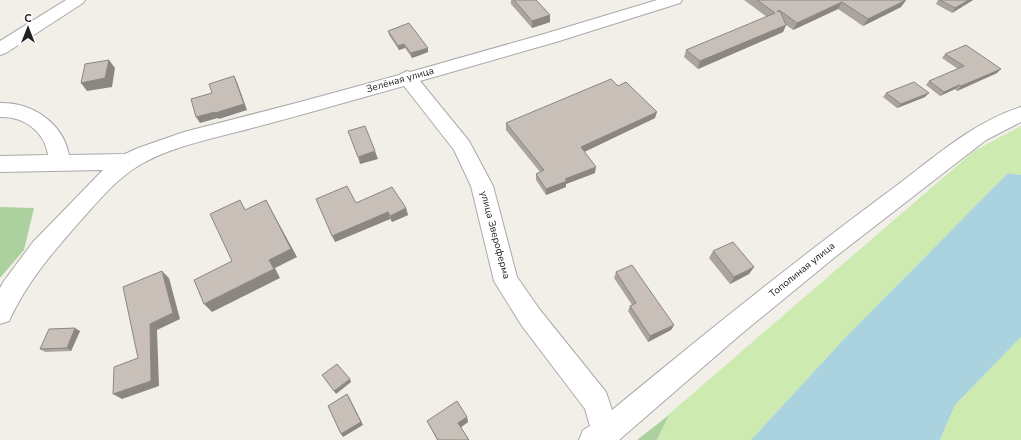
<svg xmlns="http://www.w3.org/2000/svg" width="1021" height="440" font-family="'Nunito Sans',sans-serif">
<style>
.grass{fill:#cdebb0}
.forest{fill:#add19e}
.water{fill:#aad3df}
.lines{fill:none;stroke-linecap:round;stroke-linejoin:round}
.minor-casing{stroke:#a9a9a9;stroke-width:2}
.minor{fill:#fff;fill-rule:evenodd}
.wall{fill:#aba49e}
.shaded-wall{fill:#8b8681}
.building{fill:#c7bfb8;stroke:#8b8681}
.labels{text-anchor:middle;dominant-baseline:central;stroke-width:3;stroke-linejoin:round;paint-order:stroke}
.street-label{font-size:10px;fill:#222;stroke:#fff}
</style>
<rect width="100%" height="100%" fill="#f2efe9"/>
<g class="grass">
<path d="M 1021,126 L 1021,175 L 1008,173 L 844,339 L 751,440 L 657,440 L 669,414 L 974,151 Z"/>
<path d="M 1021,337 L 1021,440 L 940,440 L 955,405 Z"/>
</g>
<g class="forest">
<path d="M 0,207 L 34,208 L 24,250 L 0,278 Z"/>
<path d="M 669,415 L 657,440 L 637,440 Z"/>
</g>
<path class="water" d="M 1008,173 L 1021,175 L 1021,337 L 955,405 L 940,440 L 751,440 L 844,339 Z"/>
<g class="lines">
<defs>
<g id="minor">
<path d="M 66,0 L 85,0 L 83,3 L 6,53 L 0,55 L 0,41 Z"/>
<path d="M 657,0 L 682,0 L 680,3 L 556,42 L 420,81 L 469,141 L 493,186 L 517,277 L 540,310 L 606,392 L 612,410 C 704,334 796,260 892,189 C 931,160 974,121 1021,107 L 1021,122 L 986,140 L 835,257 L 740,335 L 619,440 L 579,440 L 583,430 L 590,426 L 585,409 L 522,326 L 494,281 L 471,186 L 454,150 L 404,86 C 353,100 303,115 252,128 C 216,138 166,147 135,168 C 115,181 99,200 83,218 C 53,252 28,280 9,321 L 0,324 L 0,288 L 4,281 L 33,242 L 103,170 L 0,172 L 0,156 L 48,155 C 45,132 24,116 0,117 L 0,103 C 32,102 63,123 69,155 L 125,154 L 138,148 L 184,132 L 300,102 L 399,75 L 407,71 L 410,72 L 544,34 Z"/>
</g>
</defs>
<use href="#minor" class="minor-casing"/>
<use href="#minor" class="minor"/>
</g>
<g class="wall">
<path d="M 511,0 L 536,0 L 550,15 L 550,22 L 532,28 L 511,4 Z"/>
<path d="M 744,0 L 906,0 L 901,7 L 863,26 L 838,9 L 793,30 L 786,25 L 783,32 L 698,69 L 684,57 L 686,50 L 767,17 Z"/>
<path d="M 938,0 L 973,0 L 952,13 L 936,4 Z"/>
<path d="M 388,31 L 428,48 L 428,52 L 412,58 L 405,48 L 399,50 L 389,35 Z"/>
<path d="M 945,54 L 997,73 L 957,91 L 955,89 L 940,96 L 926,85 L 929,81 L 958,69 L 942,58 Z"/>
<path d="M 618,86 L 655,118 L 584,152 L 595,173 L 566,184 L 566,187 L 546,195 L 536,180 L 536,174 L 540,172 L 506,130 L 506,123 Z"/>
<path d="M 886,93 L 925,97 L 897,108 L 883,97 Z"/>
<path d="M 356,203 L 406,208 L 408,215 L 392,222 L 390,219 L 335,242 Z"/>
<path d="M 713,251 L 754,267 L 749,274 L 730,284 L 709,258 Z"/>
<path d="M 616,272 L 674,325 L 671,330 L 648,342 L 628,311 L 630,306 L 632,305 L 614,278 Z"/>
<path d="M 80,331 L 71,351 L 45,352 L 40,349 Z"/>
<path d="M 467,417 L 468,422 L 461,427 L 469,440 L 437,440 L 427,421 Z"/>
</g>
<g class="shaded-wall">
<path d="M 906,0 L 901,7 L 863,26 L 868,19 Z"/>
<path d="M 969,0 L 973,0 L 952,13 L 955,8 Z"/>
<path d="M 842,2 L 838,9 L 793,30 L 797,23 Z"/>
<path d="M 550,15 L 550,22 L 532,28 L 532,21 Z"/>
<path d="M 786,25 L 783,32 L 698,69 L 700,61 Z"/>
<path d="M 404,44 L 405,48 L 399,50 L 398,46 Z"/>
<path d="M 428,48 L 428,52 L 412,58 L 411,53 Z"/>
<path d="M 109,60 L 115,68 L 112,87 L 87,91 L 81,83 Z"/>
<path d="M 1001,69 L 997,73 L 957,91 L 961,86 Z"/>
<path d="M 234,76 L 237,82 L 247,110 L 219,119 L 218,118 L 200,123 L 196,117 Z"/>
<path d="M 959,85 L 955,89 L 940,96 L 944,92 Z"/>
<path d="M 929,93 L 925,97 L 897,108 L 901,104 Z"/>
<path d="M 657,112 L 655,118 L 580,154 L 581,147 Z"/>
<path d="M 375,151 L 378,159 L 360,164 L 358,157 Z"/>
<path d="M 596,167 L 595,173 L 566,184 L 566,187 L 546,195 L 546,189 L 565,179 Z"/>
<path d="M 266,200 L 297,257 L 275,268 L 280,278 L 212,312 L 204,304 L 269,260 Z"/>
<path d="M 406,208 L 408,215 L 392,222 L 390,216 Z"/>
<path d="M 388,212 L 390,219 L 335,242 L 332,236 Z"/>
<path d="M 754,267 L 749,274 L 730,284 L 734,277 Z"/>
<path d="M 162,271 L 169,278 L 180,319 L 157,330 L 159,386 L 122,399 L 113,394 L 151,381 L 150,324 Z"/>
<path d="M 674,325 L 671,330 L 648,342 L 650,336 Z"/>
<path d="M 75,328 L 80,331 L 71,351 L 67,348 Z"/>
<path d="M 350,379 L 351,382 L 336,394 L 334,391 Z"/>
<path d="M 347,394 L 349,397 L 363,425 L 343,437 L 341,434 Z"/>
<path d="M 467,417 L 468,422 L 460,428 L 458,423 Z"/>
</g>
<g class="building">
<path d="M 514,0 L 536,0 L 550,15 L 532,21 Z"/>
<path d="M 757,0 L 906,0 L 868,19 L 842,2 L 797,23 L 779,10 L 777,12 L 780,11 L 786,25 L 700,61 L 686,50 L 775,13 Z"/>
<path d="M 940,0 L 969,0 L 955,8 Z"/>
<path d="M 409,23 L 428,48 L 411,53 L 404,44 L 398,46 L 388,31 Z"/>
<path d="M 966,45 L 1001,69 L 961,86 L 959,85 L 944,92 L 929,81 L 964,66 L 945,54 Z"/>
<path d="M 109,60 L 105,78 L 81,83 L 85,64 Z"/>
<path d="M 234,76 L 244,104 L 215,113 L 215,112 L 196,117 L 191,99 L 212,93 L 209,84 Z"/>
<path d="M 611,79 L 618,86 L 626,82 L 657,112 L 581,147 L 596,167 L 565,179 L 567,181 L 546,189 L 536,174 L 544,170 L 506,123 Z"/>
<path d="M 914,82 L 929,93 L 901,104 L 886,93 Z"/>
<path d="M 365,126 L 375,151 L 358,157 L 348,131 Z"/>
<path d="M 347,186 L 356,203 L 392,187 L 406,208 L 390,216 L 388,212 L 332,236 L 316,199 Z"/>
<path d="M 240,200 L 245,210 L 266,200 L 291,249 L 269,260 L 274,269 L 204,304 L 194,280 L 232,261 L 210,214 Z"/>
<path d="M 733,242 L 754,267 L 734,277 L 713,251 Z"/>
<path d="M 632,265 L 674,325 L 650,336 L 630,306 L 636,303 L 616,272 Z"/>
<path d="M 162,271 L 173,313 L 150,324 L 151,381 L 113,394 L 114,367 L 138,358 L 123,287 Z"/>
<path d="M 75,328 L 67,348 L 40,349 L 49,329 Z"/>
<path d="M 337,364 L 350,379 L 334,391 L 322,375 Z"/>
<path d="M 347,394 L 361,422 L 341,434 L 328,406 Z"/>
<path d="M 457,401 L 467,417 L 458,423 L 469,440 L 438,440 L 427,421 Z"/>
</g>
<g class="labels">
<g class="street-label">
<text transform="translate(400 80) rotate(-16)">Зелёная улица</text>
<text transform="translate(495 235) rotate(75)">улица Звероферма</text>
<text transform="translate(802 270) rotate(-39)">Тополиная улица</text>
</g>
</g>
<g transform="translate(28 28)" stroke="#ffffff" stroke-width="3" paint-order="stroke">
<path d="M0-3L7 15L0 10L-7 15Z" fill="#222222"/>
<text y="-6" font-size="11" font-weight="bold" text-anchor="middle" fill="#222222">С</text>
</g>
</svg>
